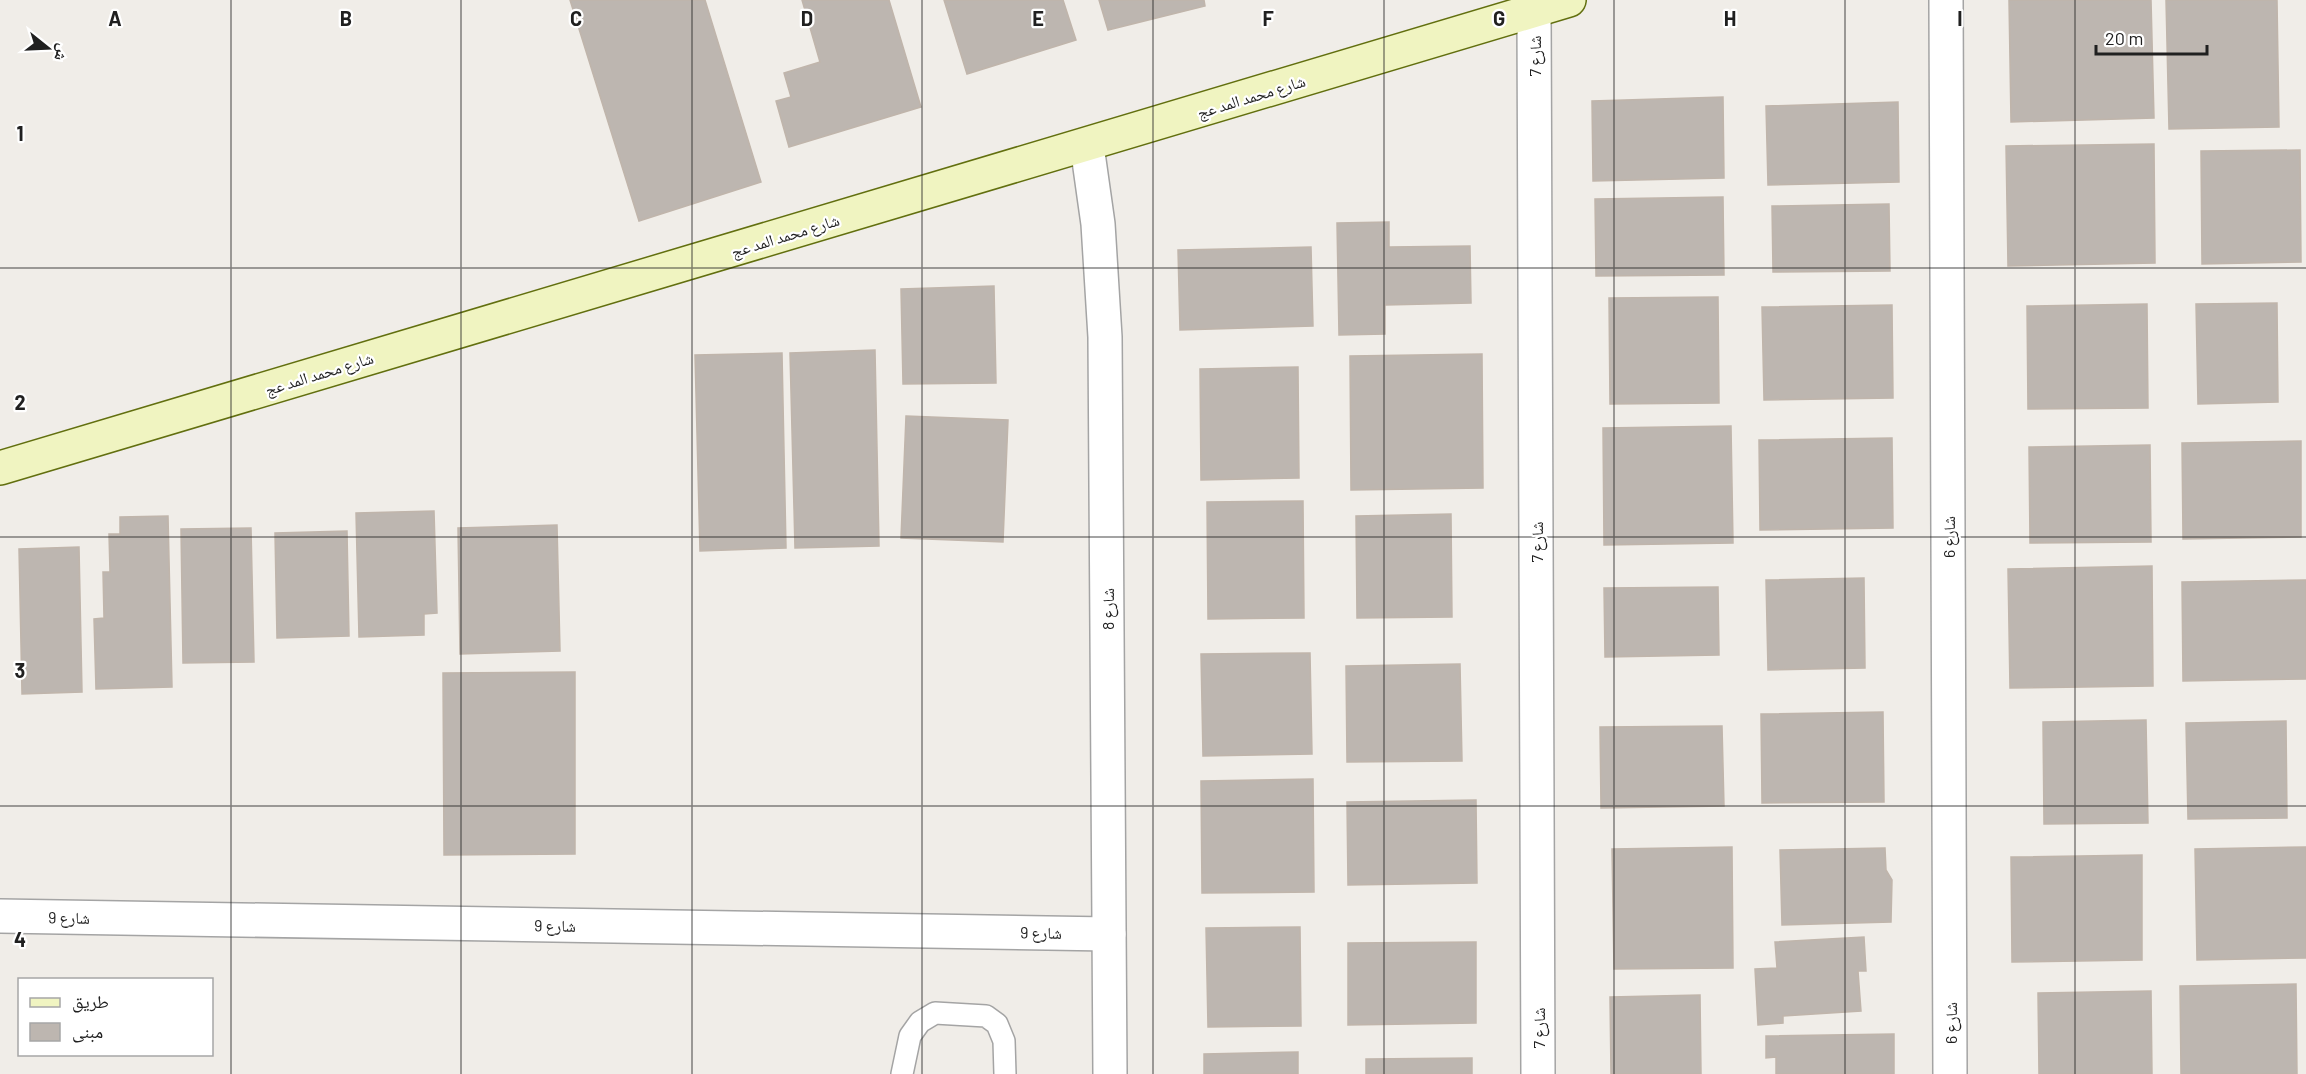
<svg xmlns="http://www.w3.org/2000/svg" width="2306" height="1074" font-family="Barlow,'Noto Naskh Arabic',sans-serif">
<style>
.building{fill:#bdb6b0;stroke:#c0b5ab;stroke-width:1.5}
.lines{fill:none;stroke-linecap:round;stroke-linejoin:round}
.lane-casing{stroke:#a4a4a4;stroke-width:24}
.street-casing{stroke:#a4a4a4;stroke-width:36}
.secondary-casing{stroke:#626f0f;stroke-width:36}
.lane{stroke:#fff;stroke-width:21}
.street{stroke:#fff;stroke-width:33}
.secondary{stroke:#f0f4c1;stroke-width:33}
.grid{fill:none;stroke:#202020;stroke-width:1.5;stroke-opacity:0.55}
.labels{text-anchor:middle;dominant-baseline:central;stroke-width:4.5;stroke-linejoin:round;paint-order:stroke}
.street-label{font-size:16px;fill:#202020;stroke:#fff}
.grid-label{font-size:20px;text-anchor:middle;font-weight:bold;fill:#202020;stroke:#fff;stroke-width:4.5;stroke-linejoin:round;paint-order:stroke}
</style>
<rect width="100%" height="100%" fill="#f0ede8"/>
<g class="building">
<path d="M 570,0 L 705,0 L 761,182 L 639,221 Z"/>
<path d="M 802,0 L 889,0 L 921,107 L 789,147 L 776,101 L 791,97 L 784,73 L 820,62 Z"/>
<path d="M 944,0 L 1063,0 L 1076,40 L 967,74 Z"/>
<path d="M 1099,0 L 1204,0 L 1205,6 L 1108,30 Z"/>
<path d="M 2009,0 L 2151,0 L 2154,118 L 2011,122 Z"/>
<path d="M 2166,0 L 2277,0 L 2279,127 L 2169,129 Z"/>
<path d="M 1723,97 L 1724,178 L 1593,181 L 1592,101 Z"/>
<path d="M 1898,102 L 1899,182 L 1768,185 L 1766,106 Z"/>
<path d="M 2154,144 L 2155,263 L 2008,266 L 2006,146 Z"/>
<path d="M 2300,150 L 2301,262 L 2202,264 L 2201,151 Z"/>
<path d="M 1723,197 L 1724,275 L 1596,276 L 1595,199 Z"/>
<path d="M 1889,204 L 1890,271 L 1773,272 L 1772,206 Z"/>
<path d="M 1389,222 L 1389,247 L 1470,246 L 1471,303 L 1385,305 L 1385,334 L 1339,335 L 1337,223 Z"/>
<path d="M 1311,247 L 1313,326 L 1180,330 L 1178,250 Z"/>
<path d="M 994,286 L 996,383 L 903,384 L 901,289 Z"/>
<path d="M 1718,297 L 1719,403 L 1610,404 L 1609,298 Z"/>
<path d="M 2277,303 L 2278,402 L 2198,404 L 2196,304 Z"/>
<path d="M 2147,304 L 2148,408 L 2028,409 L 2027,306 Z"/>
<path d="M 1892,305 L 1893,398 L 1764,400 L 1762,307 Z"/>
<path d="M 875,350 L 879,546 L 795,548 L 790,353 Z"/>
<path d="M 782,353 L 786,548 L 700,551 L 695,355 Z"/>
<path d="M 1482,354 L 1483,488 L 1351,490 L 1350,356 Z"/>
<path d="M 1298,367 L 1299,478 L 1201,480 L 1200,369 Z"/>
<path d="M 906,416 L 1008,420 L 1003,542 L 901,538 Z"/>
<path d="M 1731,426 L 1733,543 L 1604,545 L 1603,428 Z"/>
<path d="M 1892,438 L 1893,528 L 1760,530 L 1759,440 Z"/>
<path d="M 2301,441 L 2301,537 L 2183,539 L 2182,443 Z"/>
<path d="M 2150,445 L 2151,542 L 2030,543 L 2029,447 Z"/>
<path d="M 1303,501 L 1304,618 L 1208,619 L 1207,502 Z"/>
<path d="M 434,511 L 437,613 L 424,614 L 424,635 L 359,637 L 356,513 Z"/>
<path d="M 1451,514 L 1452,617 L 1357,618 L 1356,516 Z"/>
<path d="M 168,516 L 172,687 L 96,689 L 94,619 L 104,618 L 103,572 L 110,572 L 109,534 L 120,534 L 120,517 Z"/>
<path d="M 557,525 L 560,651 L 460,654 L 458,528 Z"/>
<path d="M 251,528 L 254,662 L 183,663 L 181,529 Z"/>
<path d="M 347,531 L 349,636 L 277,638 L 275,533 Z"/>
<path d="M 79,547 L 82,692 L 22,694 L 19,549 Z"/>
<path d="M 2152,566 L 2153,686 L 2010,688 L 2008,569 Z"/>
<path d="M 1864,578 L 1865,668 L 1768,670 L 1766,580 Z"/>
<path d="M 2306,580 L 2306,679 L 2183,681 L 2182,582 Z"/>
<path d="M 1718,587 L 1719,655 L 1605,657 L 1604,588 Z"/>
<path d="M 1310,653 L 1312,754 L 1203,756 L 1201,654 Z"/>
<path d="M 1460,664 L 1462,761 L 1347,762 L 1346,666 Z"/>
<path d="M 575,672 L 575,854 L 444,855 L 443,673 Z"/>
<path d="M 1883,712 L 1884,802 L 1762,803 L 1761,714 Z"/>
<path d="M 2146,720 L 2148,823 L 2044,824 L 2043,722 Z"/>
<path d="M 2286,721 L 2287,818 L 2188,819 L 2186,723 Z"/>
<path d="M 1722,726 L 1724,806 L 1601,808 L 1600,727 Z"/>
<path d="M 1313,779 L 1314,892 L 1202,893 L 1201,781 Z"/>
<path d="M 1476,800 L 1477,883 L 1348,885 L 1347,802 Z"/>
<path d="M 1732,847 L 1733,968 L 1614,969 L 1612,849 Z"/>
<path d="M 2306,847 L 2306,958 L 2197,960 L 2195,849 Z"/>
<path d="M 1885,848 L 1886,870 L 1892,880 L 1891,922 L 1782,925 L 1780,850 Z"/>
<path d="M 2142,855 L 2142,960 L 2012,962 L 2011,857 Z"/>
<path d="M 1300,927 L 1301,1026 L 1208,1027 L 1206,928 Z"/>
<path d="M 1864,937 L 1866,971 L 1858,971 L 1861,1011 L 1783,1016 L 1783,1023 L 1758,1025 L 1755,969 L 1777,968 L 1775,942 Z"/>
<path d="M 1476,942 L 1476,1023 L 1348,1025 L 1348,943 Z"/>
<path d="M 2296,984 L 2297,1074 L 2181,1074 L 2180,986 Z"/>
<path d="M 2151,991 L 2152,1074 L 2039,1074 L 2038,993 Z"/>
<path d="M 1700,995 L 1701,1074 L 1611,1074 L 1610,997 Z"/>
<path d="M 1894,1034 L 1894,1074 L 1776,1074 L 1776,1057 L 1766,1058 L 1766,1036 Z"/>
<path d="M 1298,1052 L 1298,1074 L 1204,1074 L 1204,1054 Z"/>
<path d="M 1472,1058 L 1472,1074 L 1366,1074 L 1366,1059 Z"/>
</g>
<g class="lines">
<defs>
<path id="lane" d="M 902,1074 L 910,1036 L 920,1022 L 935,1013 L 986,1016 L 997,1024 L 1004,1041 L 1005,1074"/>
<g id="street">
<path d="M 1946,0 L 1950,1074"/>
<path d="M 1534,11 L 1538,1074"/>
<path d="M 1087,146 L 1098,224 L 1105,337 L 1110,1074"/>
<path d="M 0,916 L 1109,934"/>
</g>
<path id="secondary" d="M 0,468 L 1569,0"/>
</defs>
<use href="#lane" class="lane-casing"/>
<use href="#street" class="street-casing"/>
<use href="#secondary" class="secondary-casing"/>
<use href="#lane" class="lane"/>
<use href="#street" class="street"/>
<use href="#secondary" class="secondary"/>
</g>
<path class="grid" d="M 231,0 L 231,1074M 461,0 L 461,1074M 692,0 L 692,1074M 922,0 L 922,1074M 1153,0 L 1153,1074M 1384,0 L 1384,1074M 1614,0 L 1614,1074M 1845,0 L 1845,1074M 2075,0 L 2075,1074M 0,268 L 2306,268M 0,537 L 2306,537M 0,806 L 2306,806"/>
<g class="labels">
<g class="street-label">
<text transform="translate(1534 56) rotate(-90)">شارع 7</text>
<text transform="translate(1251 96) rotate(-17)">شارع محمد المد عج</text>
<text transform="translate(785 235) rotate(-17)">شارع محمد المد عج</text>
<text transform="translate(319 373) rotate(-17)">شارع محمد المد عج</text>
<text transform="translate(1948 537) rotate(-90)">شارع 6</text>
<text transform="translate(1536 542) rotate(-90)">شارع 7</text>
<text transform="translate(1107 609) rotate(-90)">شارع 8</text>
<text transform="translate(69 917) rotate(1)">شارع 9</text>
<text transform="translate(555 925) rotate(1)">شارع 9</text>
<text transform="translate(1041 932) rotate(1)">شارع 9</text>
<text transform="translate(1950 1023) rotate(-90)">شارع 6</text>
<text transform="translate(1538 1028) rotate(-90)">شارع 7</text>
</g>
</g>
<g class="grid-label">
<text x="115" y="26">A</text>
<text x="346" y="26">B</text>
<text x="576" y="26">C</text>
<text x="807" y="26">D</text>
<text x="1038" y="26">E</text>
<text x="1268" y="26">F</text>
<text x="1499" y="26">G</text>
<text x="1730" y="26">H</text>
<text x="1960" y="26">I</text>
<text x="20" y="141">1</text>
<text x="20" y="410">2</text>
<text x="20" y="678">3</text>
<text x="20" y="947">4</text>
</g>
<rect x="18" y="978" width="195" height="78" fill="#ffffff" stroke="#a6a6a6" stroke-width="1.5"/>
<rect x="30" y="998" width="30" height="9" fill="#f0f4c1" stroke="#a6a6a6" stroke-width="1.5"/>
<text x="72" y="1008" font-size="18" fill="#202020">طريق</text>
<rect x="30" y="1023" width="30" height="18" fill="#bdb6b0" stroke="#a6a6a6" stroke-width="1.5"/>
<text x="72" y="1038" font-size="18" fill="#202020">مبنى</text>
<g transform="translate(48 48) rotate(108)" stroke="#ffffff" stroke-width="4.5" paint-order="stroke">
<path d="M0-4.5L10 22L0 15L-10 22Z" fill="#202020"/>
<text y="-9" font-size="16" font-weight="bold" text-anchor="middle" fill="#202020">ش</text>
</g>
<path d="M2096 45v9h111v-9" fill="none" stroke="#202020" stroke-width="3"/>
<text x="2105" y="45" font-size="18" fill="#202020" stroke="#ffffff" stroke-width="4.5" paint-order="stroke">20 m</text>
</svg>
